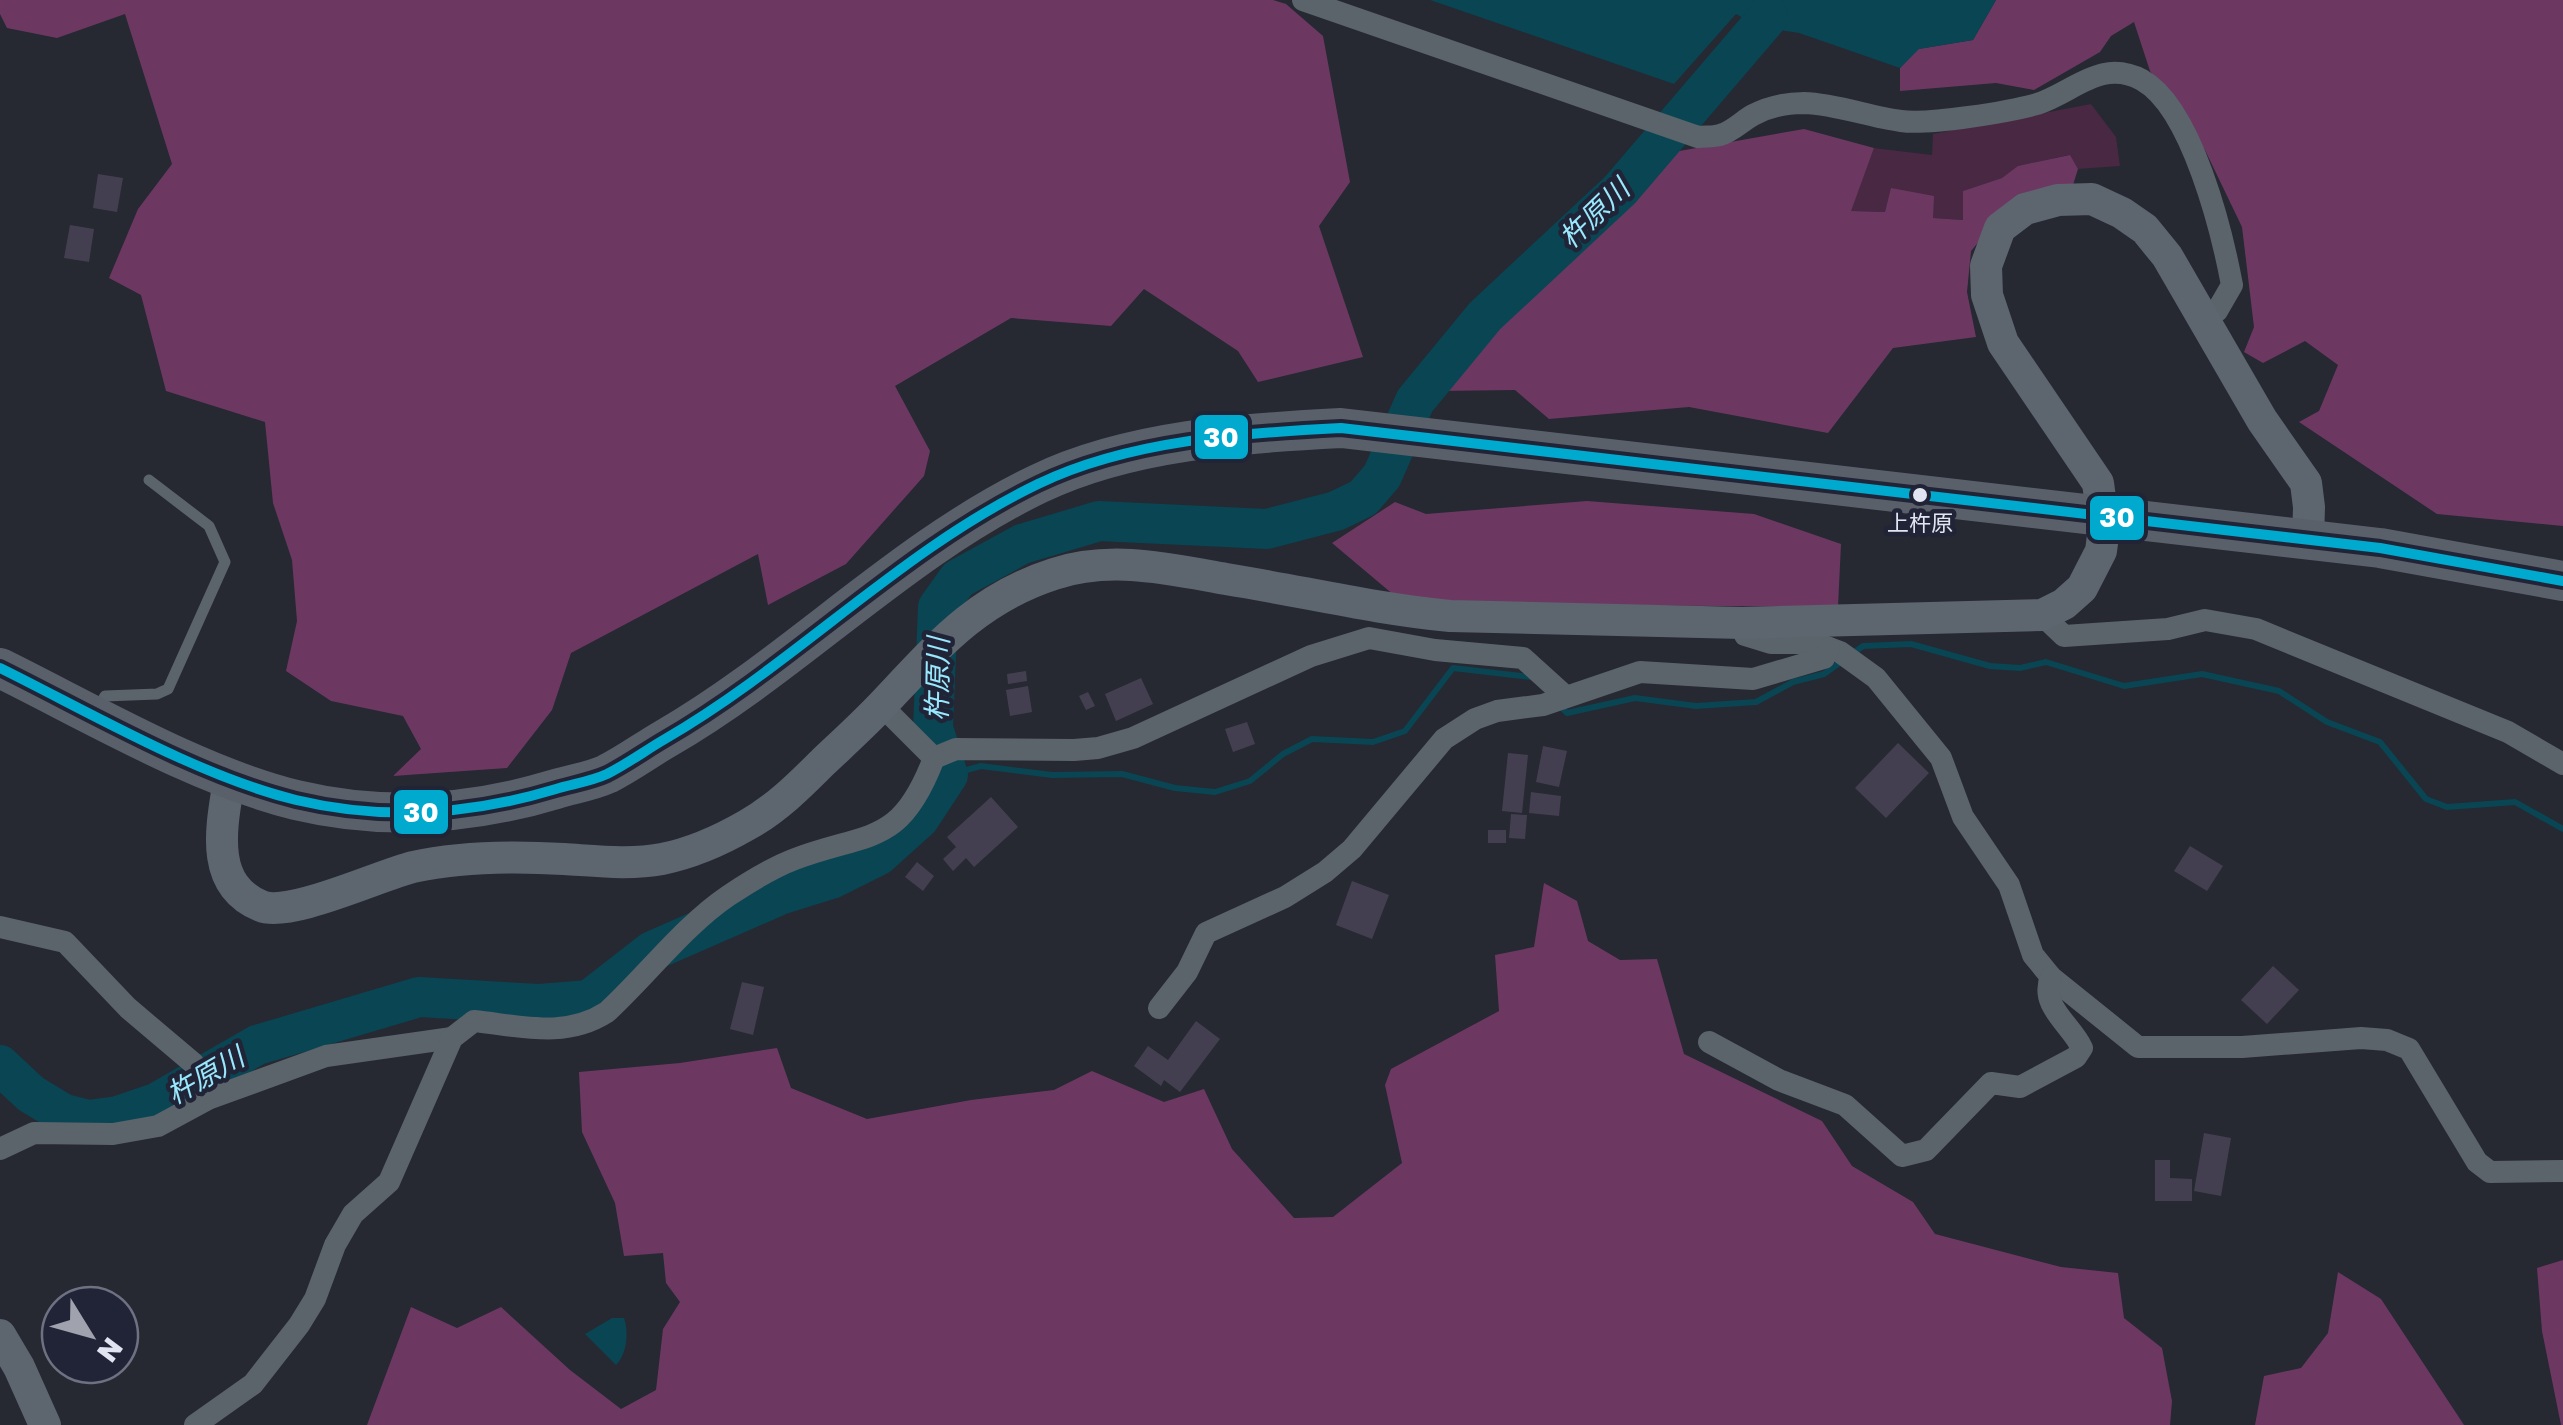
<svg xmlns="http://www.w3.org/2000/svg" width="2563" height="1425" font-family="'Golos Text','Noto Sans JP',sans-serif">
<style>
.green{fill:#482842}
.forest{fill:#6c3862}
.water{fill:#094553}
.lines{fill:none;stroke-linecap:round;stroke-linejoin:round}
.stream{stroke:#094553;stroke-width:6}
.river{stroke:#094553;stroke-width:40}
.building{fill:#443f50}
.lane{stroke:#5b636b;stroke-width:11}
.street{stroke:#5b636b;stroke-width:22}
.secondary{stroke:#5d656f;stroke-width:32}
.highway{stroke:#59606a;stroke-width:40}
.bus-1-casing{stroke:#212437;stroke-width:18}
.bus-1{stroke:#00a9ce;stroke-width:10}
.bus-dot{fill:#e1e4f1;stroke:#212437;stroke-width:4}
.labels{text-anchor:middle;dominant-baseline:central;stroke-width:9;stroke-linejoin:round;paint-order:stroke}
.bus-label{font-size:22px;fill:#e1e4f1;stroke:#212437}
.water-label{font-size:28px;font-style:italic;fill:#9ae8fd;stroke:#212437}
.line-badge{stroke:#212437;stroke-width:4}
.badge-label{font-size:28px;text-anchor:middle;font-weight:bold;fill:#fff}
</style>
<rect width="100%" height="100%" fill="#262832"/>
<path class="green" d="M 2091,104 L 2116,137 L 2120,166 L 2078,169 L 2069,155 L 2019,166 L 2002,178 L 1963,191 L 1964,220 L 1933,218 L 1892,188 L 1885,212 L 1850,211 L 1874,148 L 1932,155 L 1933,134 Z"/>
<g class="forest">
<path d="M 0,0 L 1273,0 L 1286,4 L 1323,36 L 1350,182 L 1319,226 L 1363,357 L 1258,382 L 1238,351 L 1144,289 L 1111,326 L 1011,318 L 895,386 L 930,451 L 924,476 L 846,564 L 768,605 L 758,554 L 571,653 L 552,710 L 507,768 L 393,776 L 421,749 L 403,716 L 331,701 L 286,671 L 297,621 L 292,560 L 273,503 L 265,422 L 166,391 L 141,295 L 109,278 L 138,209 L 172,164 L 125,14 L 57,38 L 7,28 L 0,14 Z"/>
<path d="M 1996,0 L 2563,0 L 2563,526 L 2437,514 L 2299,422 L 2319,411 L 2338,365 L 2305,341 L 2263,363 L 2244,352 L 2254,327 L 2242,227 L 2205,150 L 2150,71 L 2134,22 L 2111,36 L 2100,52 L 2034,90 L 1996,83 L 1900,91 L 1900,68 L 1918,49 L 1973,40 Z"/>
<path d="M 1804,129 L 1874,148 L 1851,211 L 1885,212 L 1891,188 L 1934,196 L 1933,218 L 1963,220 L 1963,191 L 2002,178 L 2018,166 L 2070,155 L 2078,169 L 2072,188 L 2006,209 L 1971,251 L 1967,292 L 1976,337 L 1893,348 L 1828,433 L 1689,407 L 1549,419 L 1515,390 L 1437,391 L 1500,319 L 1668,153 Z"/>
<path d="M 1587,501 L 1754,514 L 1841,544 L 1838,607 L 1476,604 L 1395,596 L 1332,543 L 1395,502 L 1426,514 Z"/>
<path d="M 1544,883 L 1577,901 L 1588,941 L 1620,960 L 1657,959 L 1684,1054 L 1822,1121 L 1852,1166 L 1913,1202 L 1935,1234 L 2061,1267 L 2118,1273 L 2124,1318 L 2162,1348 L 2172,1401 L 2170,1425 L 367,1425 L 411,1307 L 457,1328 L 501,1307 L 570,1370 L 621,1409 L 656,1390 L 663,1329 L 680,1302 L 666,1283 L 663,1253 L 624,1256 L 615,1203 L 582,1132 L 579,1072 L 680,1063 L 777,1048 L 791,1088 L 867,1119 L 971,1100 L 1054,1090 L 1092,1071 L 1164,1102 L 1204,1089 L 1232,1149 L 1294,1218 L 1333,1217 L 1402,1163 L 1385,1085 L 1391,1069 L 1499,1011 L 1495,955 L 1534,947 Z"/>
<path d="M 2563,1260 L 2563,1425 L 2561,1425 L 2542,1331 L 2537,1268 Z"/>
<path d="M 2338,1272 L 2381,1299 L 2464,1425 L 2255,1425 L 2264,1376 L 2301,1368 L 2328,1333 Z"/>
</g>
<g class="water">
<path d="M 1430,0 L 1996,0 L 1973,40 L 1919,49 L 1900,68 L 1799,33 L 1759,27 L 1736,14 L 1674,84 Z"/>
<path d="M 612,1318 L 624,1318 C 629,1332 627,1354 616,1365 L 585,1334 Z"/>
</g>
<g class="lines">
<g class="stream">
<path d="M 1558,704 L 1567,713 L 1635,698 L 1696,706 L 1756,702 L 1793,682 L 1824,674 L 1863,646 L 1911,644 L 1990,666 L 2020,668 L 2046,662 L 2124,686 L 2202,674 L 2279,691 L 2327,722 L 2380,742 L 2426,799 L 2447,807 L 2515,802 L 2563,829"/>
<path d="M 948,775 L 981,766 L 1052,775 L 1122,774 L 1175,788 L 1215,792 L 1250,781 L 1283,754 L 1312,739 L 1373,742 L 1405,731 L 1453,668 L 1531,677"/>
</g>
<path class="river" d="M 0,1065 L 31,1094 L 64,1114 L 88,1120 L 118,1116 L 156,1103 L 257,1045 L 419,997 L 539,1004 L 589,1000 L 652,951 L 780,895 L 831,879 L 879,855 L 919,819 L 948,775 L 933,728 L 938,607 L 958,579 L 1022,544 L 1099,521 L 1267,529 L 1336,511 L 1363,498 L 1382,476 L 1415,401 L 1485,316 L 1620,190 L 1768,17"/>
</g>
<g class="building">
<path d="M 98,174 L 123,178 L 117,212 L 93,208 Z"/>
<path d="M 70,225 L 94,229 L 89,262 L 64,258 Z"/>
<path d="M 1026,671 L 1027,681 L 1008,684 L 1007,674 Z"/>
<path d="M 1141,678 L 1153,704 L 1116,721 L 1105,694 Z"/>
<path d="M 1028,686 L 1032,712 L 1010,716 L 1006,690 Z"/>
<path d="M 1088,692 L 1095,706 L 1086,710 L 1079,696 Z"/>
<path d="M 1247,722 L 1255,744 L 1233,752 L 1225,729 Z"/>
<path d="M 1898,743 L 1929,773 L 1886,818 L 1855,788 Z"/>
<path d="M 1543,746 L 1567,751 L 1559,787 L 1536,782 Z"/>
<path d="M 1508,753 L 1528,755 L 1522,813 L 1502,811 Z"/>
<path d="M 1531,792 L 1561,796 L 1559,816 L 1529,813 Z"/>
<path d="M 991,797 L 1018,827 L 974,867 L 966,858 L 953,871 L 943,859 L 956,847 L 947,837 Z"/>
<path d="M 1511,814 L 1527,815 L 1525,839 L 1509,838 Z"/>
<rect x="1488" y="830" width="18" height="13"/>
<path d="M 2190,846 L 2223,866 L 2207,891 L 2174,871 Z"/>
<path d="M 917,862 L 934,876 L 923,891 L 905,877 Z"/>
<path d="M 1352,881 L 1389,895 L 1372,939 L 1336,925 Z"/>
<path d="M 2273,966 L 2299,990 L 2267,1024 L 2241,1000 Z"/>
<path d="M 742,982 L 764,987 L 753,1035 L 730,1029 Z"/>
<path d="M 1196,1021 L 1220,1039 L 1180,1092 L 1164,1080 L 1161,1086 L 1134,1066 L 1148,1046 L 1168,1060 Z"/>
<path d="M 2204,1133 L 2231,1138 L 2221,1196 L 2194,1191 Z"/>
<path d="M 2155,1160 L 2170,1160 L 2170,1178 L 2192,1179 L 2192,1201 L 2155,1201 Z"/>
</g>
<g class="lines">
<path class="lane" d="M 96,712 L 105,696 L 157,694 L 168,689 L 225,562 L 209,526 L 149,480"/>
<g class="street">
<path d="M 1303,0 L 1698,137 C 1705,136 1713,137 1720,135 C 1732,132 1742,121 1753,115 C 1768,107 1786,103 1804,103 C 1837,104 1869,117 1901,121 C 1929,125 2008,112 2037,104 C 2074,92 2101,58 2142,80 C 2192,108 2222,232 2232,285 L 2217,311 L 2204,320"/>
<path d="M 2042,615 L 2064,636 L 2168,629 L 2205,620 L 2256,629 L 2508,732 L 2563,764"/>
<path d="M 1742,623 L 1745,635 L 1771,643 L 1816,643 L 1840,652 L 1876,678 L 1941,758 L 1963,817 L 2009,885 L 2033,955 L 2051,977 L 2138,1047 L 2242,1047 L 2361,1038 L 2387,1040 L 2409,1049 L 2477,1162 L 2490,1172 L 2563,1171"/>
<path d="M 934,758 L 956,749 L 1074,750 L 1098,748 L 1133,738 L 1311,656 L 1369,638 L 1435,650 L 1523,658 L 1565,696"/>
<path d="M 0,927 L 65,942 L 128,1008 L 193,1063"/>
<path d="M 1159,1008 L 1187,972 L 1206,933 L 1285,897 L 1325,872 L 1352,849 L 1444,739 L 1475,719 L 1497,711 L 1543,705 L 1640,672 L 1753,679 L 1824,658 L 1829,648"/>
<path d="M 1709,1042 L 1779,1080 L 1845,1105 L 1902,1156 L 1926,1150 L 1991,1083 L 2020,1087 L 2076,1057 L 2082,1048 C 2071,1024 2039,1006 2051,977"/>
<path d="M 0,1149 L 34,1133 L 113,1134 L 158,1126 L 208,1099 L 326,1056 L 452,1038"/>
<path d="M 195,1425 L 253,1384 L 299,1325 L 315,1299 L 335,1245 L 353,1214 L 389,1182 L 452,1038 L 474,1021 C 521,1026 565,1039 607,1012 C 646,976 685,925 728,896 C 749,882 771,868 795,859 C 870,831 900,847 934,758 L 882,706"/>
</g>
<g class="secondary">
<path d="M 229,780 C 222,825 208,884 261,906 C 289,918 380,875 413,867 C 463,856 514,856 564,859 C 597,861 630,865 662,859 C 692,853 721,840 747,825 C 776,809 799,786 822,763 C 842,744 863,725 882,705 C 936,648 976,599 1054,574 C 1111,555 1169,569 1226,579 C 1301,591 1375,609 1450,616 L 1742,623 L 2042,615 L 2064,604 L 2082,588 L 2101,551 L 2104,528 L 2098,483 L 2003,343 L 1987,295 L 1986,266 L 2000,228 L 2025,209 L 2058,200 L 2092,199 L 2122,213 L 2145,229 L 2167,256 L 2262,420 L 2306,483 L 2309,507 L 2308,540"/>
<path d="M 0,1335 L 19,1367 L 45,1425"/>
</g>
<path class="highway" d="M 0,668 C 91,713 198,776 296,800 C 384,821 470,815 556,789 C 573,784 592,781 607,774 C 627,764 646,750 665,739 C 796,663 901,550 1038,484 C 1129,440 1243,433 1341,428 L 2380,548 L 2563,581"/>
<defs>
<path id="bus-1" d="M 0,668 C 91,713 198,776 296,800 C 384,821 470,815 556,789 C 573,784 592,781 607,774 C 627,764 646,750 665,739 C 796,663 901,550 1038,484 C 1129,440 1243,433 1341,428 L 2380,548 L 2563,581"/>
</defs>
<use href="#bus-1" class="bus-1-casing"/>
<use href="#bus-1" class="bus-1"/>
</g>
<circle class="bus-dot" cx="1920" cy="495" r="9"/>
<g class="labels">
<g class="bus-label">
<text x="1920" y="522">上杵原</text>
</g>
<g class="water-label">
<text transform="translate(1594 213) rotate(-44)">杵原川</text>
<text transform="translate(937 679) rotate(-89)">杵原川</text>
<text transform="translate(205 1075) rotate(-30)">杵原川</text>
</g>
</g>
<g class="line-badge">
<rect x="1193" y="413" width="57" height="48" rx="10" fill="#00a9ce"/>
<rect x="2088" y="494" width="58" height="48" rx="10" fill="#00a9ce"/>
<rect x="392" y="788" width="58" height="48" rx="10" fill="#00a9ce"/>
</g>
<g class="badge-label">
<text x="1221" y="447">30</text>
<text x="2117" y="527">30</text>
<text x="421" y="822">30</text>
</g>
<g transform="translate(90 1335) rotate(127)"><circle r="48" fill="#212437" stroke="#6e7181" stroke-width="2.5"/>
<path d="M0-8L18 38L0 25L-18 38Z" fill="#a0a2ae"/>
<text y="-15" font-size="28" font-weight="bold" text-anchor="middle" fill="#e1e4f1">N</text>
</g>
</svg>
